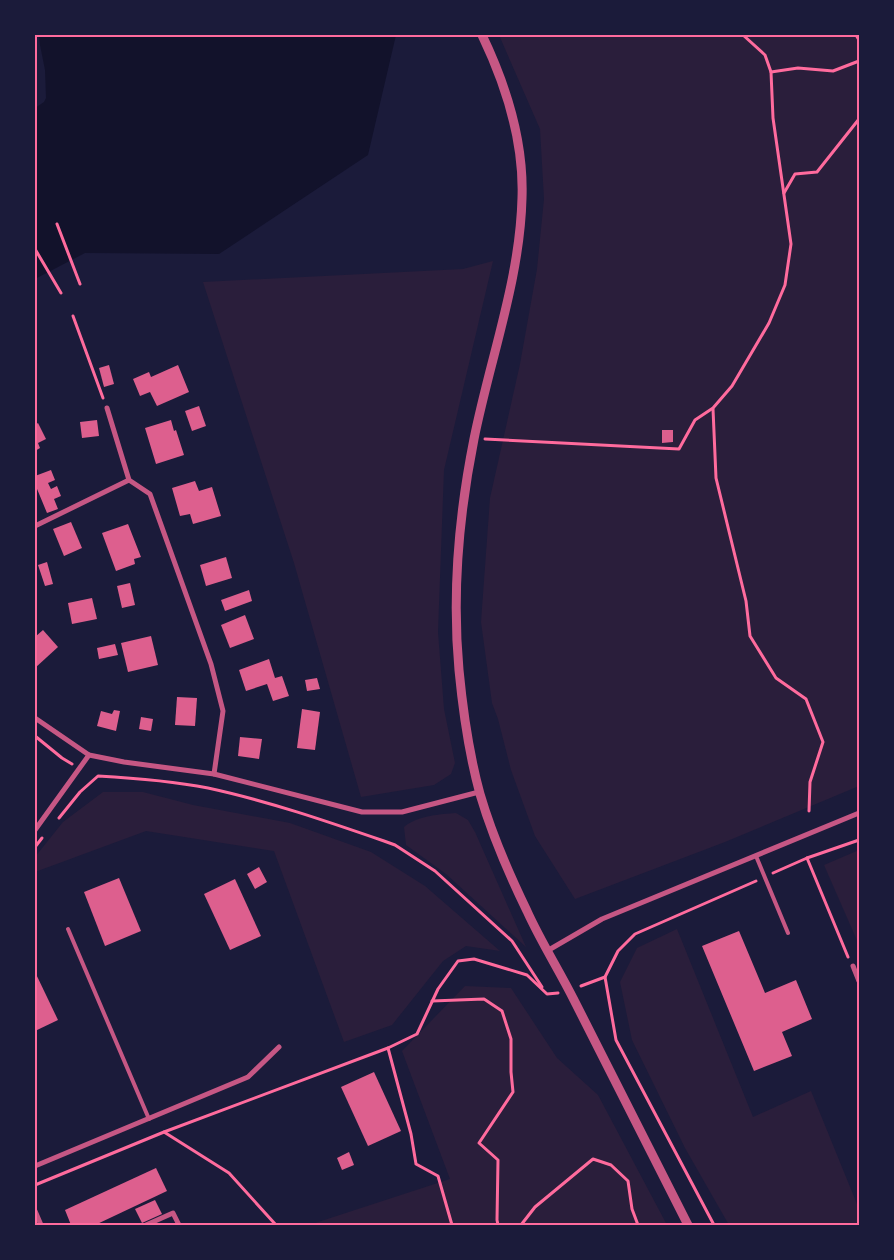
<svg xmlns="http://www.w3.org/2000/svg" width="894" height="1260" font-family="'Open Sans',sans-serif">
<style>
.green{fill:#2a1e3b}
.water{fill:#12122b}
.building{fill:#dd5f8e}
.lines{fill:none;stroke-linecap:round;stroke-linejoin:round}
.path{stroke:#ff6b9d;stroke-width:3}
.service{stroke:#c65784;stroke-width:4}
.minor{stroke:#c65784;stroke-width:5}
.tertiary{stroke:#c65784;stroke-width:9}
.neatline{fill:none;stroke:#ff6b9d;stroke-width:2}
</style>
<rect width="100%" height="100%" fill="#1b1b3a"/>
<g class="green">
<path d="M 499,35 L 859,35 L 859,786 L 725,842 L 575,899 L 535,836 L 511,770 L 498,719 L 492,703 L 481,622 L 490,498 L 520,364 L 537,269 L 544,199 L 540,129 Z"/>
<path d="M 493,261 L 444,470 L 438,632 L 444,709 L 455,763 L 451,774 L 434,785 L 361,797 L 294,563 L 203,282 L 463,269 Z"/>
<path d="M 103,792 L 143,792 L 193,805 L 290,823 L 371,852 L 425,886 L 500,951 L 466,946 L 443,961 L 392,1025 L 344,1042 L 274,851 L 146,831 L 35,872 L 35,857 L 63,822 Z"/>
<path d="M 456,813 L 468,820 L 475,832 L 526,947 L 446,874 L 406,845 L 404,827 C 417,816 440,814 456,813 Z"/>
<path d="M 859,850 L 859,945 L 824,865 Z"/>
<path d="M 677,929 L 753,1117 L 811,1091 L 859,1209 L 859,1225 L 729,1225 L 685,1148 L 632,1040 L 620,982 L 637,948 Z"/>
<path d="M 465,986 L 511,988 L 557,1058 L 598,1095 L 667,1225 L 309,1225 L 450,1179 L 402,1051 Z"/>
</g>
<path class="water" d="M 39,35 L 396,35 L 368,155 L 219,254 L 85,253 L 35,279 L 35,108 L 44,102 L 46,98 L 45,70 L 40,45 Z"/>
<g class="building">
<path d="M 109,365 L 114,384 L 104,387 L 99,368 Z"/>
<path d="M 178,365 L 189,392 L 157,406 L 150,392 L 140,396 L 133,379 L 149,372 L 151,377 Z"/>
<path d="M 199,406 L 206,426 L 192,431 L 185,411 Z"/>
<path d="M 97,420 L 99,436 L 82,438 L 80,422 Z"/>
<path d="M 171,420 L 174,431 L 176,430 L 184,455 L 156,464 L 145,428 Z"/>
<path d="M 38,423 L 46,439 L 38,443 L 40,448 L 35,451 L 35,425 Z"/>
<path d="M 662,430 L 673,430 L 673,442 L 662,443 Z"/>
<path d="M 51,470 L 55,480 L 48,483 L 51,489 L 57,486 L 61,496 L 54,499 L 58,509 L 47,513 L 35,484 L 35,476 Z"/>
<path d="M 195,481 L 199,491 L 212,487 L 221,516 L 193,524 L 190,514 L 180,516 L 172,488 Z"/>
<path d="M 71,522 L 82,548 L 64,556 L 53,529 Z"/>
<path d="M 128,524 L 141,557 L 134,559 L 135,564 L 116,571 L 102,533 Z"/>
<path d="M 226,557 L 232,578 L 206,586 L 200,565 Z"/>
<path d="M 47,562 L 53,584 L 45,586 L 38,565 Z"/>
<path d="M 130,583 L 135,605 L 122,608 L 117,586 Z"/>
<path d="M 249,590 L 252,601 L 225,611 L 221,600 Z"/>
<path d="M 92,598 L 97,619 L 72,624 L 68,603 Z"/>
<path d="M 245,615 L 254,639 L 230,648 L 221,625 Z"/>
<path d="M 43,630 L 58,647 L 35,668 L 35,637 Z"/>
<path d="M 151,636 L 158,665 L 128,672 L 121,643 Z"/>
<path d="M 115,644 L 118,655 L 99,659 L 97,648 Z"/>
<path d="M 269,659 L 275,678 L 282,676 L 289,696 L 273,701 L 267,684 L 246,691 L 239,670 Z"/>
<path d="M 317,678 L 320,689 L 307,691 L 305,680 Z"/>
<path d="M 177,697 L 197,698 L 195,726 L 175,725 Z"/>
<path d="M 302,709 L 320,712 L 315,750 L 297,748 Z"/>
<path d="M 114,710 L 120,711 L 116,731 L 97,726 L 101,711 L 112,714 Z"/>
<path d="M 141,717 L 153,719 L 151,731 L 139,729 Z"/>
<path d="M 240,737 L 262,739 L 259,759 L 238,756 Z"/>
<path d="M 259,867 L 267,882 L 255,889 L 247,874 Z"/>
<path d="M 119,878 L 141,931 L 105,946 L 84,892 Z"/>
<path d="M 235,879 L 261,936 L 230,950 L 204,894 Z"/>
<path d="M 739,931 L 765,993 L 796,980 L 812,1019 L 782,1032 L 792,1056 L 754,1071 L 702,946 Z"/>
<path d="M 35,972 L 58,1020 L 35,1031 Z"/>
<path d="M 374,1072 L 401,1131 L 368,1146 L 341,1087 Z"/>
<path d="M 349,1152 L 354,1165 L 342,1170 L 337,1158 Z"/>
<path d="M 156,1168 L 167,1191 L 95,1225 L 71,1225 L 65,1210 Z"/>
<path d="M 155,1200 L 162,1214 L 142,1223 L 135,1209 Z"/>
</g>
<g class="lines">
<g class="path">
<path d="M 856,35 L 859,40"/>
<path d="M 771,72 L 798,68 L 833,71 L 859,61"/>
<path d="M 784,193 L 795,174 L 817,172 L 859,119"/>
<path d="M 57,224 L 80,284"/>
<path d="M 35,249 L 61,293"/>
<path d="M 73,316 L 103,398"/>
<path d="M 713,409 L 716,478 L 746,601 L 750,636 L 776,678 L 806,699 L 823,742 L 810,782 L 809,811"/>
<path d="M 485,439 L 679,449 L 695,420 L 713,408 L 732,386 L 769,323 L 785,285 L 791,244 L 773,118 L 771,72 L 765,55 L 743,35"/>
<path d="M 35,736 L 62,758 L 72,764"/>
<path d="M 59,818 L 80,792 L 98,776 C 134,778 172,781 208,788 C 268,801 326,821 384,841 L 395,845 L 435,871 L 512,941 L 542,987"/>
<path d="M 35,847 L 42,838"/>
<path d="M 807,858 L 848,957"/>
<path d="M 773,873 L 807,858 L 859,840"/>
<path d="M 605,977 L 616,1040 L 714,1225"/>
<path d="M 581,986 L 605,977 L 618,951 L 635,934 L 756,881"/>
<path d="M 432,1001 L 484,999 L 502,1011 L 511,1039 L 511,1072 L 513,1092 L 479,1143 L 498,1160 L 497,1220 L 498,1225"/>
<path d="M 388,1048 L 411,1134 L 416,1164 L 438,1176 L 452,1225"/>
<path d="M 164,1132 L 229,1173 L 276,1225"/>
<path d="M 35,1185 L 164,1132 L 388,1048 L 417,1034 L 438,989 L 458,961 L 474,959 L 527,975 L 547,994 L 558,993"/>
<path d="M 521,1225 L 535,1207 L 593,1159 L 611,1165 L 628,1181 L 632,1209 L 638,1225"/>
</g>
<g class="service">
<path d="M 756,856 L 788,933"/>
<path d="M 68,929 L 149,1119"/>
</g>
<g class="minor">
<path d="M 107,408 L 129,480 L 150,494 L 211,664 L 223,711 L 214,774"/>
<path d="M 35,526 L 129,480"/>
<path d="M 35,718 L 89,755 L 124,762 L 214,774 L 362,812 L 402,812 L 479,792"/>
<path d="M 35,830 L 89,755"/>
<path d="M 547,951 L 602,919 L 859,813"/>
<path d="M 853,966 L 859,981"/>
<path d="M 35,1166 L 248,1077 L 279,1047"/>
<path d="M 35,1211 L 41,1225"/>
<path d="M 146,1225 L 173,1213 L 179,1225"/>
</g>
<path class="tertiary" d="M 482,35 C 506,85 524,142 522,198 C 520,280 490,359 474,439 C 459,514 452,594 459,670 C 463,712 469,754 480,794 C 492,835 509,874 527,911 C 541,942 559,970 574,1000 C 612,1075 650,1150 688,1225"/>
</g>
<rect width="894" height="1260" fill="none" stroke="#1b1b3a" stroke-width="72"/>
<rect x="36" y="36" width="822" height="1188" class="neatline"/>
</svg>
